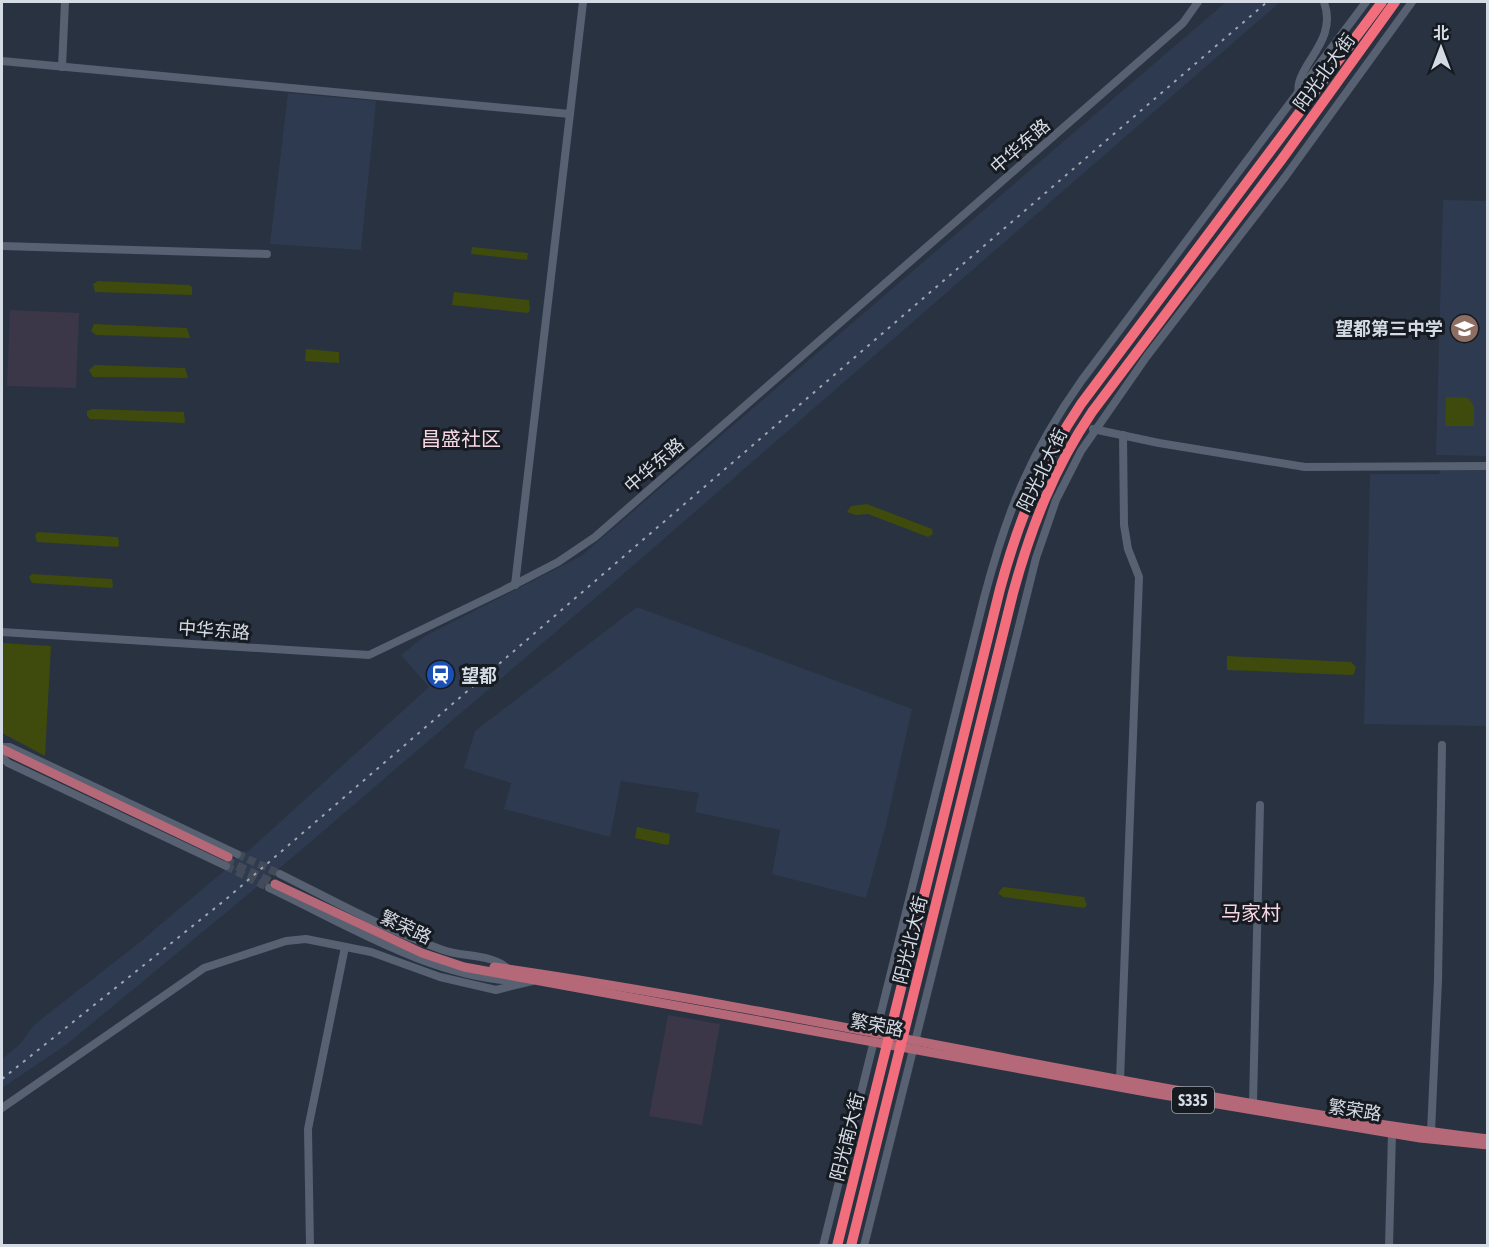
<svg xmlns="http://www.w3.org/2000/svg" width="1489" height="1247" font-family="'Asap Condensed','Noto Sans SC',sans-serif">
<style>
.commercial{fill:#3b3648}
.built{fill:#2e3a4f}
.green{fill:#3f4a0d}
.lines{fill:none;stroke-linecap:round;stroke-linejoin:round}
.minor-tunnel{stroke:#434b59;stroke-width:8;stroke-dasharray:8 4;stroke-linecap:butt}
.major-tunnel{stroke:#434b59;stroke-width:9;stroke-dasharray:9 4.5;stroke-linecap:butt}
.minor{stroke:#576171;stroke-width:8}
.major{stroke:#b56978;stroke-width:9}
.highway{stroke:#f36e7c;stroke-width:10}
.rail{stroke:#9fa6b1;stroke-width:2;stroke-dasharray:3 6;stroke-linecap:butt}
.labels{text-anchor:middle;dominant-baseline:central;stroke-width:6;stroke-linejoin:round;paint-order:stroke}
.shield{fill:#161a21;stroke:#9ca1aa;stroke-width:1.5}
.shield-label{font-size:16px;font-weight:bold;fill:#d5dbe4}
.street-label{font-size:18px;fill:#d5dbe4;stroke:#161a21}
.poi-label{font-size:18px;font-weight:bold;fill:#d5dbe4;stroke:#161a21;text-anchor:end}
.neighbourhood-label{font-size:20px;fill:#f7d6e3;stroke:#161a21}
</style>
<rect width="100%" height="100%" fill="#293241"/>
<g class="commercial">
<path d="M 10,310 L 79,313 L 76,388 L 7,386 Z"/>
<path d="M 668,1015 L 720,1024 L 702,1125 L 649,1116 Z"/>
</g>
<g class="built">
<path d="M 1226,2 L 1280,2 L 642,558 L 287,862 L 66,1045 L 2,1088 L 2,1059 L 20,1044 L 34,1025 L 140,942 L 225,870 L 242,851 L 247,852 L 429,687 L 401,655 L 425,636 L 581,556 Z"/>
<path d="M 288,93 L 376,101 L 361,250 L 270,244 Z"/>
<path d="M 1443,200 L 1487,201 L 1487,456 L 1436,455 Z"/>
<path d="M 1440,470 L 1487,470 L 1487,726 L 1364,724 L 1370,474 L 1439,474 Z"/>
<path d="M 637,607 L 912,709 L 886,825 L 866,898 L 772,874 L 780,830 L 695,812 L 699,793 L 621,781 L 610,837 L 504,809 L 511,783 L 464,768 L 475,731 Z"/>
</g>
<g class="green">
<path d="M 472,247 L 528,253 L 527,260 L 471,254 Z"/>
<path d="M 98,281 L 189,285 L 192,287 L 192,295 L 95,292 L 93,284 Z"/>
<path d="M 454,292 L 529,300 L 530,310 L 528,313 L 452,305 Z"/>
<path d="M 94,324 L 187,328 L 190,338 L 96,335 L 91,331 Z"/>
<path d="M 306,349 L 339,352 L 339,363 L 305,361 Z"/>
<path d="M 95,365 L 185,368 L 188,378 L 93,377 L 89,370 Z"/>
<path d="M 1446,397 L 1468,398 L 1474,406 L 1474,426 L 1445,426 Z"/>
<path d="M 92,409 L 184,412 L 185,423 L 90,419 L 87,416 L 87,411 Z"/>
<path d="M 867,504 L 932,529 L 933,534 L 928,537 L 868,514 L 856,515 L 847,512 L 851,506 Z"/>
<path d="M 38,532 L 118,537 L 119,544 L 118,547 L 37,542 L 35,535 Z"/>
<path d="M 32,574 L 112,579 L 113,586 L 112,588 L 32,583 L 29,577 Z"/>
<path d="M 2,643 L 51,646 L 45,756 L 2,733 Z"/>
<path d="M 1227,656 L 1351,662 L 1356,667 L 1354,674 L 1351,675 L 1227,670 Z"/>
<path d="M 637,827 L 670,834 L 669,844 L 667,845 L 635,838 Z"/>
<path d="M 1003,887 L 1084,897 L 1087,905 L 1084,908 L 1003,897 L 998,893 Z"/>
</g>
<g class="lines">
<g class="minor-tunnel">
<path d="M 237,854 L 280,874"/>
<path d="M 226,866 L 269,888"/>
</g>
<path class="major-tunnel" d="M 225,860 L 275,884"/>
<g class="minor">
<path d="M 2,61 L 570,114"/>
<path d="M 62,67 L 65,2"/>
<path d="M 1304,106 C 1280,71 1341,49 1324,2"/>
<path d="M 2,246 L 267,254"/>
<path d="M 1093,429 L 1159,443 L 1305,467 L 1488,466"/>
<path d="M 515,585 L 583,2"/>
<path d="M 2,632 L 369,655 L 502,591 L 558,562 L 595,537 L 1183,23 L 1198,2"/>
<path d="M 2,747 L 10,747 L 237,854"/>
<path d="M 2,757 L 8,763 L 226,866"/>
<path d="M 280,874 C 332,900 388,931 443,950 C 462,957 494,954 508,969"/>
<path d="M 269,888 C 346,924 433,979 519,981"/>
<path d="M 1120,1080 L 1139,577 L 1128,549 L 1124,525 L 1123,435"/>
<path d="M 1253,1103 L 1260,805"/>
<path d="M 2,1108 L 204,968 L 286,941 L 306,939 L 371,952 L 440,977 L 496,990 L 532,981"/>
<path d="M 1431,1132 L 1438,980 L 1442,745"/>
<path d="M 310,1246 L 308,1129 L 345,947"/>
<path d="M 823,1246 L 984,598 C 1007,511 1030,453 1082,380 L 1366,2"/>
<path d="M 864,1246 L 1036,558 L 1056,500 L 1081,451 L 1147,356 L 1285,177 L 1412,2"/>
<path d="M 1389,1246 L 1392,1133"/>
</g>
<g class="major">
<path d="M 2,749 L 228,857"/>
<path d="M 275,884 L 422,953 L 464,967 L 1152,1093 L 1420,1138 L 1488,1145"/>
<path d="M 494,967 C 827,1015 1154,1097 1488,1139"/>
</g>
<g class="highway">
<path d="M 837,1246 L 1000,589 C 1018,522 1042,462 1081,404 L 1382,2"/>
<path d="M 851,1246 L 1013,593 C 1031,527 1054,468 1092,412 L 1282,159 L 1395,2"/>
</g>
<path class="rail" d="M 2,1079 L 225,900 L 1267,2"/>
</g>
<defs>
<symbol id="school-disc" viewBox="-11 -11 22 22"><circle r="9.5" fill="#8d6e63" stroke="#161a21"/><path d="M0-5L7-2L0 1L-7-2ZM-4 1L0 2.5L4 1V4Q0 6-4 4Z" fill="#fff"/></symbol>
<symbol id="station-disc" viewBox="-11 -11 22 22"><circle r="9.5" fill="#1a4fb4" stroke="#161a21"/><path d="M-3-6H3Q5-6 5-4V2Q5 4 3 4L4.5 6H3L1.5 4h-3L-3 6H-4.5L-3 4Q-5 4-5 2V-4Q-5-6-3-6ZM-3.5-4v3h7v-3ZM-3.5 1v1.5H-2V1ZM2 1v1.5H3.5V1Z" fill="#fff"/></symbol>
</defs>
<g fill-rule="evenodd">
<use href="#school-disc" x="1448" y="312" width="33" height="33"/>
<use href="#station-disc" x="424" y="658" width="33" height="33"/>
</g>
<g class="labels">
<rect class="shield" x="1172" y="1087" width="42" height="26" rx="4.5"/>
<g class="shield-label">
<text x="1193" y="1100">S335</text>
</g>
<g class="street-label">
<text transform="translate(1324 72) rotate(-54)">阳光北大街</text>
<text transform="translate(1020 146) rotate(-41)">中华东路</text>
<text transform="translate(654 465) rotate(-41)">中华东路</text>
<text transform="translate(1042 470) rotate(-64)">阳光北大街</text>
<text transform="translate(214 630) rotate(4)">中华东路</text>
<text transform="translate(406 927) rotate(25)">繁荣路</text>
<text transform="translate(910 940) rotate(-76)">阳光北大街</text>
<text transform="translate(877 1025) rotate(11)">繁荣路</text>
<text transform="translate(1355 1110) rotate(9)">繁荣路</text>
<text transform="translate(847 1137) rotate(-76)">阳光南大街</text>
</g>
<g class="poi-label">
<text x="1443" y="328">望都第三中学</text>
<text x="461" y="675" text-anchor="start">望都</text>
</g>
<g class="neighbourhood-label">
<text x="461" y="438">昌盛社区</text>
<text x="1251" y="912">马家村</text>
</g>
</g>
<rect width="1489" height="1247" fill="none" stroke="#d5dbe4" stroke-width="6"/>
<g transform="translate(1441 48)" stroke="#161a21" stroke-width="4.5" paint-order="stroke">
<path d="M0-4.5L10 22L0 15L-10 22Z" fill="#d5dbe4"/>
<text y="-9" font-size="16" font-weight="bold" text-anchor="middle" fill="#d5dbe4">北</text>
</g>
</svg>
